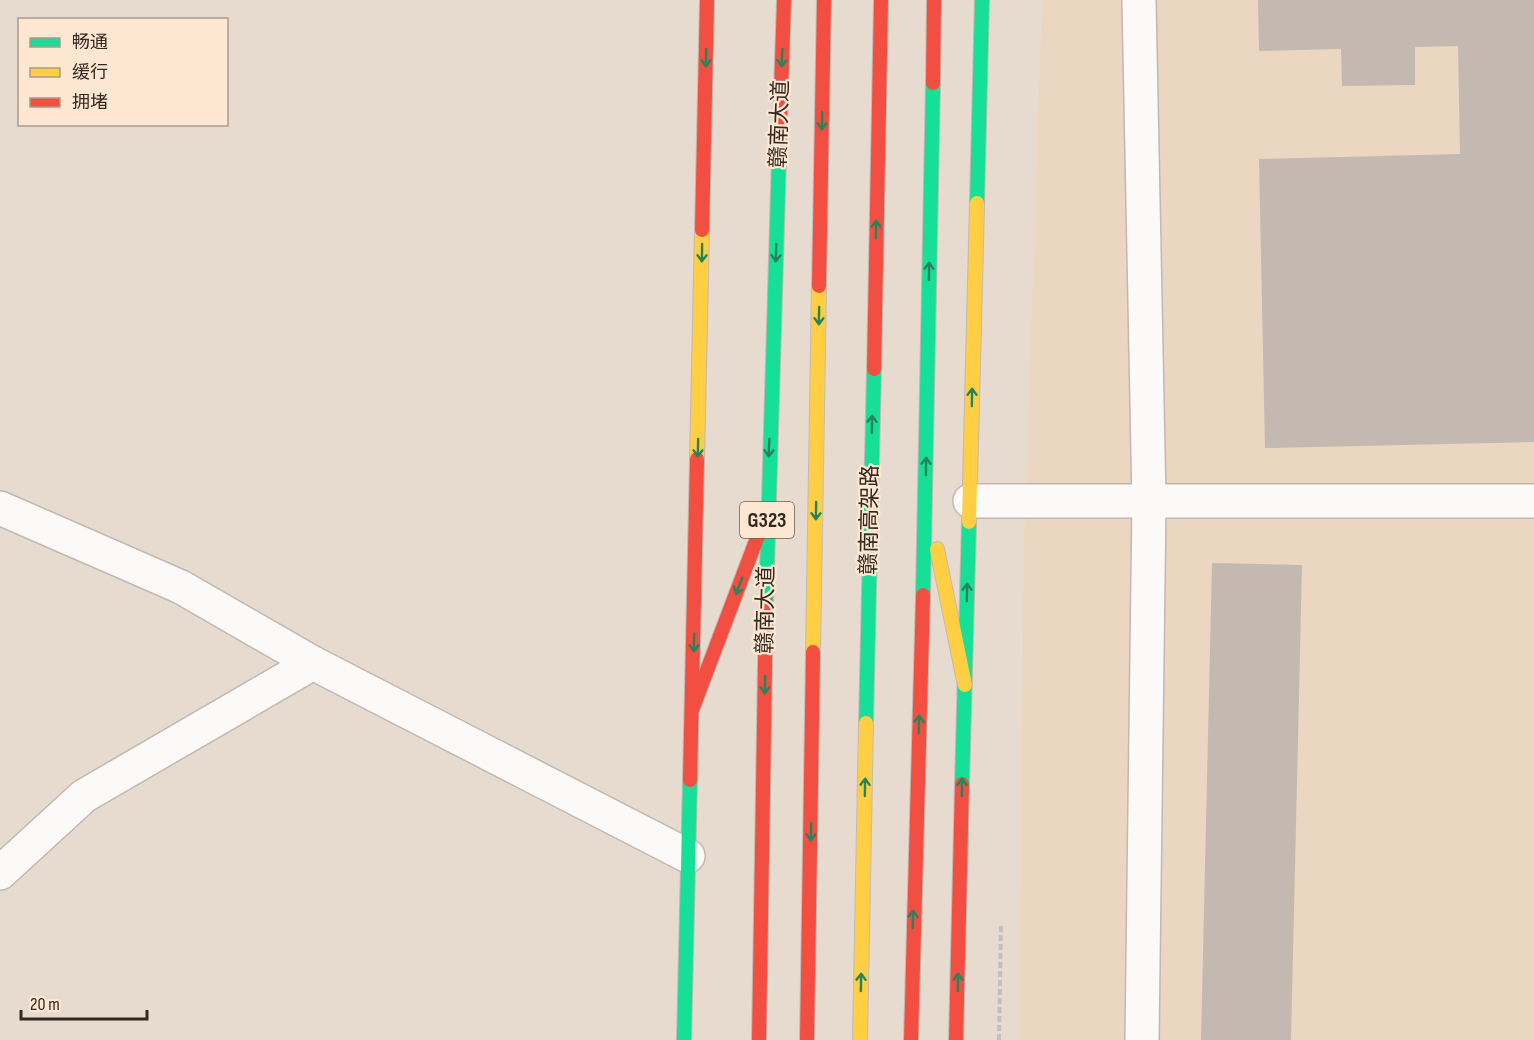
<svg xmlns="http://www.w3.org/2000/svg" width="1534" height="1040" font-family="'Sofia Sans Condensed','Noto Sans SC',sans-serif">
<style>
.built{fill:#ebd6c2}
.building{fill:#c3b9b0}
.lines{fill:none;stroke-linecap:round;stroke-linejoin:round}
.street-casing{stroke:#c2b8af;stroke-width:36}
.fast-casing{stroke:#c2b8af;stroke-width:16}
.slow-casing{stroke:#c2b8af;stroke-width:16}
.jam-casing{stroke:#c2b8af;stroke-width:16}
.path{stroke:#c3bfbb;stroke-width:4;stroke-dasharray:6 3;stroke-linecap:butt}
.street{stroke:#fbfaf8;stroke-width:33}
.fast{stroke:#16e098;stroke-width:14}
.slow{stroke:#ffcf43;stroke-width:14}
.jam{stroke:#f24e42;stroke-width:14}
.fast-bridge-casing{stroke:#c1bbb5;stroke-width:16;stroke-linecap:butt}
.slow-bridge-casing{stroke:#c1bbb5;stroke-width:16;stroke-linecap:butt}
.jam-bridge-casing{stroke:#c1bbb5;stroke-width:16;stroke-linecap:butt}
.fast-bridge{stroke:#16e098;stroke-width:14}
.slow-bridge{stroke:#ffcf43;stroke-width:14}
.jam-bridge{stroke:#f24e42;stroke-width:14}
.oneway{stroke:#24845c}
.labels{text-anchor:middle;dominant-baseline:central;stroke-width:4.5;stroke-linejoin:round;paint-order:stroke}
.shield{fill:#fee7d2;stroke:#6e6155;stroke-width:1.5}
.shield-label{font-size:21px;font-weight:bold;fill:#312820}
.street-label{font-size:22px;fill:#312820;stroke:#fee7d2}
</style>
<rect width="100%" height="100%" fill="#e7dbcf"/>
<path class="built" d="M 1042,0 L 1534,0 L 1534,1040 L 1019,1040 L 1024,548 Z"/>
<g class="building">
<path d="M 1258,0 L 1534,0 L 1534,442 L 1265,448 L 1259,159 L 1460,154 L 1458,46 L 1415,47 L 1415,85 L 1342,86 L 1341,49 L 1259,51 Z"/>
<path d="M 1212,563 L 1302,565 L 1291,1040 L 1201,1040 Z"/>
</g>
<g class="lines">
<defs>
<g id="street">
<path d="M 1139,0 L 1149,502 L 1142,1040"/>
<path d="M 970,501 L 1534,501"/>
<path d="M 0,508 L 181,587 L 313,663"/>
<path d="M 0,873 L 84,796 L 313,663 L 688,856"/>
</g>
<g id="fast">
<path d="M 977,203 L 982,0"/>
<path d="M 923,595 L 933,83"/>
<path d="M 766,602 L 780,122"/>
<path d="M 962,784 L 969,522"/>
<path d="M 684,1040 L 690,780"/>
</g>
<g id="slow">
<path d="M 697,459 L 702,230"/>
<path d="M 969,522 L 977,203"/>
<path d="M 937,549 L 965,685"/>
</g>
<g id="jam">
<path d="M 933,83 L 934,0"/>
<path d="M 780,122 L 784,0"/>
<path d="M 702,230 L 707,0"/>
<path d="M 692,710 L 759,533"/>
<path d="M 690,780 L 697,459"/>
<path d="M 759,1040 L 766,602"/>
<path d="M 911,1040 L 923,595"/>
<path d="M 956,1040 L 962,784"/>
</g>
</defs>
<use href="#street" class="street-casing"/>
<use href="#fast" class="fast-casing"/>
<use href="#slow" class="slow-casing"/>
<use href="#jam" class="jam-casing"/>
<path class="path" d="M 999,1040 L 1001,924"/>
<use href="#street" class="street"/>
<use href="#fast" class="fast"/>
<use href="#slow" class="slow"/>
<use href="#jam" class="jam"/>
<defs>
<path id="fast-bridge" d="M 866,723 L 874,369"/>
<g id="slow-bridge">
<path d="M 813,652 L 819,286"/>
<path d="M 860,1040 L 866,723"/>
</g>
<g id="jam-bridge">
<path d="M 819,286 L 824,0"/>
<path d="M 874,369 L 881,0"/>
<path d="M 807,1040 L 813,652"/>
</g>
</defs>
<use href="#fast-bridge" class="fast-bridge-casing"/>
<use href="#slow-bridge" class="slow-bridge-casing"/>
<use href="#jam-bridge" class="jam-bridge-casing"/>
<use href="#fast-bridge" class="fast-bridge"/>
<use href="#slow-bridge" class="slow-bridge"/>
<use href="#jam-bridge" class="jam-bridge"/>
</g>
<defs><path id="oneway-shaft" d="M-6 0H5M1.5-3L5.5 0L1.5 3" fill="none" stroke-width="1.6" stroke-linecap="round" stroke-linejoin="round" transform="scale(1.5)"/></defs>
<g class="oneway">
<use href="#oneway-shaft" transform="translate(706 58) rotate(91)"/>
<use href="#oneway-shaft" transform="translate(782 58) rotate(92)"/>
<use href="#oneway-shaft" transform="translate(822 121) rotate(91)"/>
<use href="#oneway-shaft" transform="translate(876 229) rotate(-89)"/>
<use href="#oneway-shaft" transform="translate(702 253) rotate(91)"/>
<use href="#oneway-shaft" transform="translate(776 253) rotate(92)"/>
<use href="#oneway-shaft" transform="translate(929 271) rotate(-89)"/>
<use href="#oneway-shaft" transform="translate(819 316) rotate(91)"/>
<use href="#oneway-shaft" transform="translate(972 397) rotate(-89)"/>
<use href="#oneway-shaft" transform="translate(872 424) rotate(-89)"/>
<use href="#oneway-shaft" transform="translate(698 448) rotate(91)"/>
<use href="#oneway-shaft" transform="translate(769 448) rotate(92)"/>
<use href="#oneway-shaft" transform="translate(926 466) rotate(-89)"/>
<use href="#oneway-shaft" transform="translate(816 511) rotate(91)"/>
<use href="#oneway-shaft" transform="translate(739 586) rotate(111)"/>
<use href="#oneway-shaft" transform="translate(967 592) rotate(-89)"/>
<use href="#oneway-shaft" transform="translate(694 643) rotate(91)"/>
<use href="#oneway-shaft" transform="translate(765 685) rotate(91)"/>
<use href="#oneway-shaft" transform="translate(919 724) rotate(-88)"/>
<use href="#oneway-shaft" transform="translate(865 787) rotate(-89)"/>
<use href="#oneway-shaft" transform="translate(962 787) rotate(-89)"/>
<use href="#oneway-shaft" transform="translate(811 832) rotate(91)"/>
<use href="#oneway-shaft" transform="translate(913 919) rotate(-88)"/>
<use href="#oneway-shaft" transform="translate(861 982) rotate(-89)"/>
<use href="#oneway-shaft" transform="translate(958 982) rotate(-89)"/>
</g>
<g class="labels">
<rect class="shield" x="740" y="502" width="54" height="36" rx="4.5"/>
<g class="shield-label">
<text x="767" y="520">G323</text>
</g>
<g class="street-label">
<text transform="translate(780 124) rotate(-88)">赣南大道</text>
<text transform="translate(870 520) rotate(-89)">赣南高架路</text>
<text transform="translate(766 610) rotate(-89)">赣南大道</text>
</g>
</g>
<rect x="18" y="18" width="210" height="108" fill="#fee7d2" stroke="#ac9b8b" stroke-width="1.5"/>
<rect x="30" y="38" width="30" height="9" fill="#16e098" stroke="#ac9b8b" stroke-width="1.5"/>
<text x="72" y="48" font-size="18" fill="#312820">畅通</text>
<rect x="30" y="68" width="30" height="9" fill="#ffcf43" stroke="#ac9b8b" stroke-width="1.5"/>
<text x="72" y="78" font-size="18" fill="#312820">缓行</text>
<rect x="30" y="98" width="30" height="9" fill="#f24e42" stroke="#ac9b8b" stroke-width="1.5"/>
<text x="72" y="108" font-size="18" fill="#312820">拥堵</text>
<path d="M21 1010v9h126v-9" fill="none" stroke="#312820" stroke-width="3"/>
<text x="30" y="1010" font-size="18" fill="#312820" stroke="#fee7d2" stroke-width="4.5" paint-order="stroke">20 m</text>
</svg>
